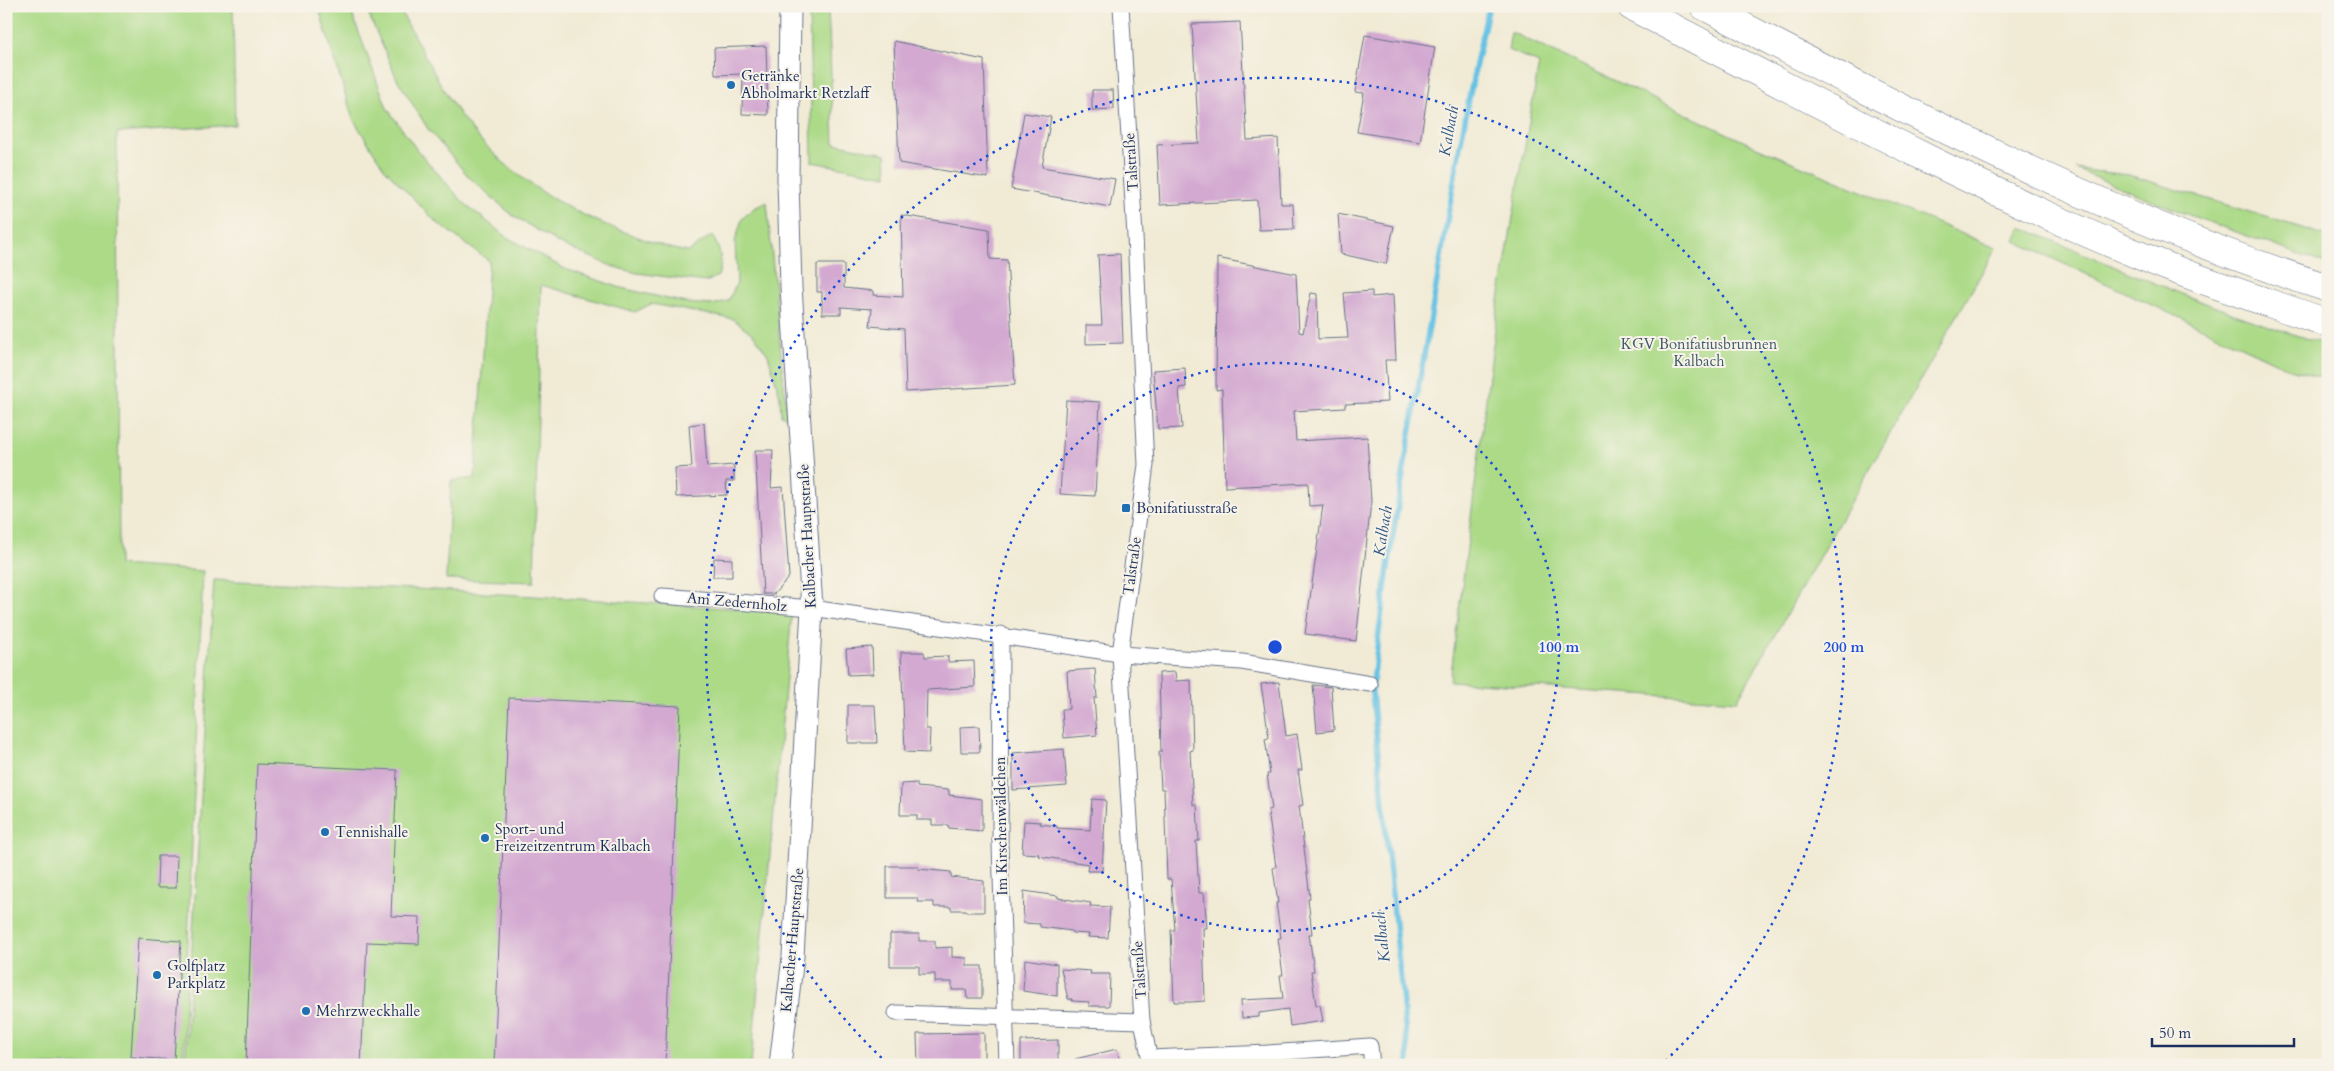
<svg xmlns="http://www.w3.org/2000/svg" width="2334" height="1071" font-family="Cardo,serif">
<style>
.green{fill:#acda87;stroke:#648472}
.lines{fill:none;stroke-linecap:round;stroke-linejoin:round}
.stream{stroke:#66c2e4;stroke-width:5.5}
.building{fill:#d3a9d1}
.street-casing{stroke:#667188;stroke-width:17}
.secondary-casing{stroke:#667188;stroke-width:23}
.highway-casing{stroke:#667188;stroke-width:29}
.street{stroke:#fff;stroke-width:15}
.secondary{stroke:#fff;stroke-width:21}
.highway{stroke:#fff;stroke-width:28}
.ring{fill:none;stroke:#1d4ed8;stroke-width:2.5;stroke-dasharray:2.5 5}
.poi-dot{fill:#1f6fb2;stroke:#f7f3e8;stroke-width:2}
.labels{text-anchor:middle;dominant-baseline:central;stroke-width:4;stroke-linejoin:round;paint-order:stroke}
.poi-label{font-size:15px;fill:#1b2f5e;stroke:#f7f3e8;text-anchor:start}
.street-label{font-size:15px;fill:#1b2f5e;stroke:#f7f3e8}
.park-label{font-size:15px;fill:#3f5a68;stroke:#f7f3e8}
.water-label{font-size:16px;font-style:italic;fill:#2e5480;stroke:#f7f3e8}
.centre{fill:#1d4ed8;stroke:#f7f3e8;stroke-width:2.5}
.ring-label{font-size:15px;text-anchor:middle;font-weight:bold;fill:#1d4ed8;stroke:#f7f3e8;stroke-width:4;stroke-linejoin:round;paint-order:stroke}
</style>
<rect width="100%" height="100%" fill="#f7f3e8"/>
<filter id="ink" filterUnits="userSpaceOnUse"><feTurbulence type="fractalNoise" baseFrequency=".02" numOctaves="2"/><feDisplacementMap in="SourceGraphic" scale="10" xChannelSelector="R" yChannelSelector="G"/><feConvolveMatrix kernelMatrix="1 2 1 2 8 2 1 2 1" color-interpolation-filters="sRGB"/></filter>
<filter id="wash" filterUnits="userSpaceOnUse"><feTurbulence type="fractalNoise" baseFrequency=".0096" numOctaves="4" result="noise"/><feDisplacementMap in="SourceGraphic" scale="20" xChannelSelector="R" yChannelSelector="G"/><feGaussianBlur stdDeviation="1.12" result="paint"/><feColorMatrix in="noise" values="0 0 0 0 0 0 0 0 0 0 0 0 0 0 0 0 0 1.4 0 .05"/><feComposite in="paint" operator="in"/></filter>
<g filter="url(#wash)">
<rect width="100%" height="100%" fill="#f1ebd5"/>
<g class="green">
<path d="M 6,6 L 233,6 L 235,125 L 117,133 L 119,565 L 203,571 L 183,1065 L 6,1065 Z"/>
<path d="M 318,6 L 349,6 L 387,108 L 417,150 L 463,202 L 505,236 L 565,269 L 621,288 L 686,303 L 712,305 L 728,301 L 737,283 L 735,242 L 742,219 L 754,208 L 767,202 L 787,418 L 781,415 L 780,396 L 768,355 L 754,335 L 733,319 L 651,304 L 635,312 L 541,285 L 534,582 L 446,579 L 451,481 L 475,478 L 489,261 L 435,221 L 384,168 L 353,119 Z"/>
<path d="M 365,6 L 398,6 C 415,37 431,69 450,100 C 490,163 550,204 619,230 C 642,238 664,248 688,252 L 712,235 C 720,250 724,260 718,276 L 706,282 L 637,273 L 614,267 L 560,244 L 512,215 L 468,176 L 428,129 L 397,79 Z"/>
<path d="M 809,6 L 828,6 L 834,143 L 886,154 L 887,176 L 812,162 Z"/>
<path d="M 1511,32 L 1754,146 L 1996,248 L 1737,701 L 1450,681 L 1498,306 L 1539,63 L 1508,50 Z"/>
<path d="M 2075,169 L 2129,175 L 2328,236 L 2328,265 L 2178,211 Z"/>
<path d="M 2021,227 C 2122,270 2223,314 2328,345 L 2328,379 L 2290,369 L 2015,241 Z"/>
<path d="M 214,580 L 436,590 L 792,612 L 751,1065 L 185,1065 Z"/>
</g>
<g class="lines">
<path class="stream" d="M 1409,1065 L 1372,692 C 1385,568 1408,445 1430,322 C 1448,217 1464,111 1489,6"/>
</g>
<g id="blocks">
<g class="building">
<path d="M 1240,22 L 1247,140 L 1278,138 L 1281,204 L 1293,204 L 1294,229 L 1259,230 L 1257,200 L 1160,205 L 1157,145 L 1199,143 L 1192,24 Z"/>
<path d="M 1365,35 L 1435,47 L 1420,142 L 1357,132 L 1364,93 L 1355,92 Z"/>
<path d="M 894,41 L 984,60 L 988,178 L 899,163 Z"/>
<path d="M 766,46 L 768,115 L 742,114 L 743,74 L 715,75 L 714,48 Z"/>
<path d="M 1092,90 L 1113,90 L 1114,109 L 1092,110 Z"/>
<path d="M 1024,113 L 1051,117 L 1042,167 L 1115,179 L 1110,207 L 1011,189 Z"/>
<path d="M 1338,214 L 1394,226 L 1386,264 L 1341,254 Z"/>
<path d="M 901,215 L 989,229 L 990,259 L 1007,260 L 1015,385 L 906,392 L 904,329 L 870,326 L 872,309 L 841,307 L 841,314 L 822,314 L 822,292 L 817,292 L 817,264 L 844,264 L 844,288 L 873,291 L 873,295 L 903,297 Z"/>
<path d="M 1120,254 L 1123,343 L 1086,344 L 1086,325 L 1102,325 L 1098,255 Z"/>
<path d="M 1217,258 L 1296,274 L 1299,332 L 1303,333 L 1311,293 L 1317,294 L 1318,339 L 1348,338 L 1344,293 L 1372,291 L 1372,297 L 1393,295 L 1396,360 L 1385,360 L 1388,402 L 1345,404 L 1345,408 L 1294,411 L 1296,441 L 1367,437 L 1371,502 L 1356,641 L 1305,634 L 1323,505 L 1309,506 L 1308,483 L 1225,487 L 1222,389 L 1216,390 Z"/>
<path d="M 1185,368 L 1186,387 L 1179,388 L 1182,428 L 1158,429 L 1153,370 Z"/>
<path d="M 1066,400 L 1100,402 L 1095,496 L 1060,494 Z"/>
<path d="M 704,423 L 707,467 L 734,465 L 734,481 L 726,481 L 727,495 L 676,497 L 675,468 L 692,467 L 689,425 Z"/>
<path d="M 755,450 L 773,450 L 771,488 L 783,487 L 789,577 L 774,594 L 763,594 Z"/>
<path d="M 714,558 L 732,559 L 732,577 L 713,577 Z"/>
<path d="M 872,647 L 873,674 L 848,675 L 846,649 Z"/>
<path d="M 901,652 L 924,652 L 925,657 L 948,656 L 948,662 L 974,661 L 975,687 L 927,690 L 926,729 L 930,729 L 929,753 L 905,752 Z"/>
<path d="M 1095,669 L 1097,698 L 1094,698 L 1097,735 L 1064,738 L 1062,709 L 1069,709 L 1067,671 Z"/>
<path d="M 1175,672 L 1176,681 L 1191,680 L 1193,750 L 1190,751 L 1193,805 L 1197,805 L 1199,841 L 1196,841 L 1199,893 L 1204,893 L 1207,928 L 1203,928 L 1205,1001 L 1191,1002 L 1174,1002 L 1171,930 L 1175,930 L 1171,879 L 1167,879 L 1164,789 L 1161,789 L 1159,752 L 1161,752 L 1159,673 Z"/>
<path d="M 1279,682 L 1286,736 L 1297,734 L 1302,770 L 1298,770 L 1303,805 L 1299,806 L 1310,898 L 1308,899 L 1312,934 L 1309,934 L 1314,971 L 1311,971 L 1316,1005 L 1320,1005 L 1323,1021 L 1290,1026 L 1288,1009 L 1259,1013 L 1259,1017 L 1242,1018 L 1241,1000 L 1283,998 L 1280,975 L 1283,975 L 1278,938 L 1281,938 L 1276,903 L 1278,903 L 1273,868 L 1276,867 L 1268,810 L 1272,809 L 1267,774 L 1270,774 L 1265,739 L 1269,738 L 1261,684 Z"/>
<path d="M 1313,685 L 1331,687 L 1334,730 L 1317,732 Z"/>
<path d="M 509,698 L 680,706 L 665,1065 L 494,1065 Z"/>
<path d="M 848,705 L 875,705 L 877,743 L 848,743 Z"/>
<path d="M 979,726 L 980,752 L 961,752 L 960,727 Z"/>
<path d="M 1064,749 L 1067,786 L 1013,790 L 1013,753 Z"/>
<path d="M 257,764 L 397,770 L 391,916 L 420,917 L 419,944 L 367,942 L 361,1065 L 246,1065 Z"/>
<path d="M 917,783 L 917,787 L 949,790 L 949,795 L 982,799 L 982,831 L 949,828 L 948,825 L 932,825 L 932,820 L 917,820 L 917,815 L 900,815 L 901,784 Z"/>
<path d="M 1092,799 L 1106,800 L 1102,871 L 1087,871 L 1088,864 L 1038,856 L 1039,854 L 1022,853 L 1024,821 L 1041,822 L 1040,824 L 1057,826 L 1057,828 L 1090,830 Z"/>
<path d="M 158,856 L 177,856 L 176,888 L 157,888 Z"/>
<path d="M 887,866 L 918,866 L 918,869 L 951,872 L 951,877 L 984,881 L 984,912 L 966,912 L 966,910 L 951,910 L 951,907 L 934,907 L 934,902 L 918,902 L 917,898 L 887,898 Z"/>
<path d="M 1024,891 L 1058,896 L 1058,898 L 1091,903 L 1090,906 L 1110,907 L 1108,938 L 1088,937 L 1089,934 L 1072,933 L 1072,931 L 1040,927 L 1040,924 L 1023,923 Z"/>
<path d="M 890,934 L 919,934 L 919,941 L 935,941 L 935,948 L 952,947 L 952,957 L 967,958 L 967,966 L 982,966 L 982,998 L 967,998 L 966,990 L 952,990 L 952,982 L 935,982 L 935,974 L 919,974 L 919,966 L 890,966 Z"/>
<path d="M 138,938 L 181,941 L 174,1060 L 131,1057 Z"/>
<path d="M 1025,959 L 1057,964 L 1057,996 L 1023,991 Z"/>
<path d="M 1061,969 L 1091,971 L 1090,974 L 1110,974 L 1109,1006 L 1089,1006 L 1089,1002 L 1072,1001 L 1072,999 L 1068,999 Z"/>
<path d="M 984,1033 L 984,1065 L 918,1065 L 917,1034 Z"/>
<path d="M 1058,1040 L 1058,1065 L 1021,1065 L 1021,1041 Z"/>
<path d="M 1117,1049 L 1121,1065 L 1075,1065 L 1075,1059 Z"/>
</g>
</g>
</g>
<g filter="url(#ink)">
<use href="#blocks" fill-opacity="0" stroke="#667188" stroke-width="1"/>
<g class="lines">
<defs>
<g id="street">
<path d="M 1121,6 L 1135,236 L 1146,465 L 1120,654 L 1142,1021 L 1151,1065"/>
<path d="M 662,596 L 812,608 L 1120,654 L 1242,662 L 1370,684"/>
<path d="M 1001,634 L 1000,844 L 1007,1065"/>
<path d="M 896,1013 L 1142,1021"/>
<path d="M 1150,1058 L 1268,1053 L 1370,1046 L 1372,1065"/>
</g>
<path id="secondary" d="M 780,1065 L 793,957 L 812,608 L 791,287 L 788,181 L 790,6"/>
<g id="highway">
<path d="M 1631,6 C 1801,94 1970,186 2146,258 C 2206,283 2267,302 2328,323"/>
<path d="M 1704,6 C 1907,112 2109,218 2328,288"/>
</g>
</defs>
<use href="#street" class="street-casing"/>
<use href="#secondary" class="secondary-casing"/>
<use href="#highway" class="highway-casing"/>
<use href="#street" class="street"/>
<use href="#secondary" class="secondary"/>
<use href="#highway" class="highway"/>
</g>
</g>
<g class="ring">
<circle cx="1275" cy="647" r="284"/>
<path d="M887 1063A569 569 0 1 1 1663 1063"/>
</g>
<g class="poi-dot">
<circle cx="731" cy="85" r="5"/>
<rect x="1121" y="503" width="10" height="10" rx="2.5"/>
<circle cx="325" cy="832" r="5"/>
<circle cx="485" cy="838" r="5"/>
<circle cx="157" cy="975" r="5"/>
<circle cx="306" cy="1011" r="5"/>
</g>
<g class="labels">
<g class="poi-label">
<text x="741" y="76">Getränke<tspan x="741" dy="17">Abholmarkt Retzlaff</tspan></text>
<text x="1136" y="508">Bonifatiusstraße</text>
<text x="495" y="829">Sport- und<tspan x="495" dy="17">Freizeitzentrum Kalbach</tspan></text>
<text x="335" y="832">Tennishalle</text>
<text x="167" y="966">Golfplatz<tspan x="167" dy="17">Parkplatz</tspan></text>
<text x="316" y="1011">Mehrzweckhalle</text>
</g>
<g class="street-label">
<text transform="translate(1131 162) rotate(-94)">Talstraße</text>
<text transform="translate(807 536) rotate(-93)">Kalbacher Hauptstraße</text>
<text transform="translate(1132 566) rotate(-82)">Talstraße</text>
<text transform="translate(737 602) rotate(5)">Am Zedernholz</text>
<text transform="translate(1001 826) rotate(-91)">Im Kirschenwäldchen</text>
<text transform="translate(792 940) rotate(-85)">Kalbacher Hauptstraße</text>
<text transform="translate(1139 970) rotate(-94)">Talstraße</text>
</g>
<g class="park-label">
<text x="1699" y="344">KGV Bonifatiusbrunnen<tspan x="1699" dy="17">Kalbach</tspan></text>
</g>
<g class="water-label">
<text transform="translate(1449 131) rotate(-80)">Kalbach</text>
<text transform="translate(1383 531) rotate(-81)">Kalbach</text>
<text transform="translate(1382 937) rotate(-96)">Kalbach</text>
</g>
</g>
<circle cx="1275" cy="647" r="8" class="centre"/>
<g class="ring-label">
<text x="1559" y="652">100 m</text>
<text x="1844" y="652">200 m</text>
</g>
<rect width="2334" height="1071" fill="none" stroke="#f7f3e8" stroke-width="25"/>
<path d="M2152 1038v8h142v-8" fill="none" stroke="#1b2f5e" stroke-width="2.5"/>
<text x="2159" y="1038" font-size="15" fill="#1b2f5e" stroke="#f7f3e8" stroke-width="4" paint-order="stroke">50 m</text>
</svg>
